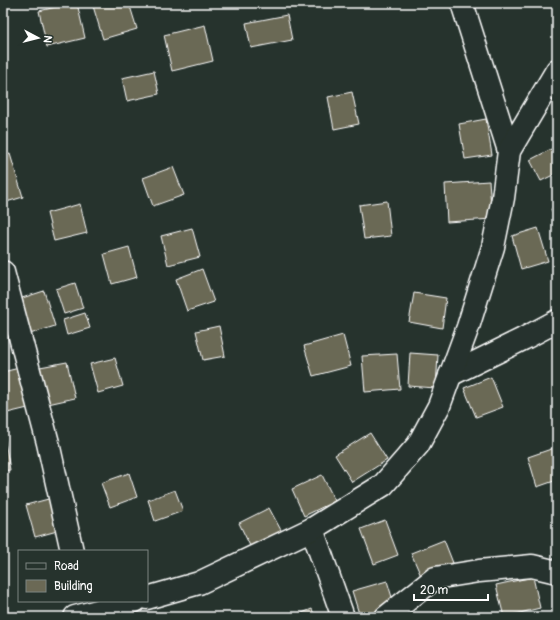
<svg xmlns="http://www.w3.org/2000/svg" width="560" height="620" font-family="Pangolin,sans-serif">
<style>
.building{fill:#6b6955;stroke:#fff}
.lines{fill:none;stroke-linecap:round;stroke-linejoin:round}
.minor-casing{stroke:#fff;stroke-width:25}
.minor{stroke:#26332d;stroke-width:22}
</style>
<rect width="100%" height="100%" fill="#26332d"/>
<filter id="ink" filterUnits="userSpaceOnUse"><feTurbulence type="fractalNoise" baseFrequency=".025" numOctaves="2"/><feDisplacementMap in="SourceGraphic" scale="8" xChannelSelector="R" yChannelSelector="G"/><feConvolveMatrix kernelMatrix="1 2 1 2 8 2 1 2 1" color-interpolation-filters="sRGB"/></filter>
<g filter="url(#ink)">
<g class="building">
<path d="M 73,3 L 77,3 L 85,38 L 47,47 L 39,11 Z"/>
<path d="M 103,3 L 129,3 L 137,29 L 103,39 L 93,6 Z"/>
<path d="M 287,15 L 292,40 L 251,48 L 246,23 Z"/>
<path d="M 205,25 L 213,61 L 172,71 L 164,35 Z"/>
<path d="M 154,71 L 159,94 L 127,101 L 122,78 Z"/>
<path d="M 352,92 L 359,124 L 334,129 L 328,97 Z"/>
<path d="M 486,119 L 492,155 L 465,159 L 459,124 Z"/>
<path d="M 557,146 L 557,173 L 541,181 L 530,160 Z"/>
<path d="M 10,154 L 23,197 L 3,203 L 3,156 Z"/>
<path d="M 173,167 L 184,195 L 153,206 L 143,178 Z"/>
<path d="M 489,181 L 492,219 L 447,222 L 445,184 Z"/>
<path d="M 387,201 L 391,236 L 364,239 L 359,205 Z"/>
<path d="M 80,204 L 87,233 L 54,241 L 47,213 Z"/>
<path d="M 557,206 L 557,223 L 551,209 Z"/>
<path d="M 192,228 L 200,257 L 168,265 L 161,236 Z"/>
<path d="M 538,228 L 548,261 L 521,269 L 512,236 Z"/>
<path d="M 129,247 L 137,277 L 112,284 L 104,254 Z"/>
<path d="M 202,269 L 214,302 L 187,311 L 176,279 Z"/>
<path d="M 75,283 L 83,308 L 64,314 L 56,289 Z"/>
<path d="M 44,291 L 55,326 L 30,334 L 19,299 Z"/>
<path d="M 414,293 L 446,298 L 442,328 L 409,322 Z"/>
<path d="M 85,313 L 90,328 L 67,335 L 63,320 Z"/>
<path d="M 219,326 L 225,356 L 203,360 L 196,331 Z"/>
<path d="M 343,335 L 351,366 L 313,376 L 304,346 Z"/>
<path d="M 410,353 L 438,355 L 436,388 L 408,386 Z"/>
<path d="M 397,354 L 400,389 L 365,392 L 362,356 Z"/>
<path d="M 115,358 L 123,386 L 98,393 L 90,364 Z"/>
<path d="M 67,362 L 75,398 L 48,404 L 40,367 Z"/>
<path d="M 23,367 L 32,407 L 3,414 L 3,372 Z"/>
<path d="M 491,377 L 503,407 L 476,417 L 464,388 Z"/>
<path d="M 3,430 L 10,470 L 3,471 Z"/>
<path d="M 370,433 L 387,460 L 352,482 L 335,455 Z"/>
<path d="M 554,448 L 557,458 L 557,480 L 537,487 L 528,457 Z"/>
<path d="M 129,473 L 137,497 L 110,507 L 101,483 Z"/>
<path d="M 322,475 L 335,501 L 304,516 L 292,489 Z"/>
<path d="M 175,490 L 183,511 L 155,521 L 148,500 Z"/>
<path d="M 52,498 L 61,530 L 35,537 L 26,505 Z"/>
<path d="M 269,508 L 282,532 L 251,548 L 239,523 Z"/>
<path d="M 385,520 L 398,555 L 374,564 L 361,529 Z"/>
<path d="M 444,540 L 453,563 L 421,576 L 411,553 Z"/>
<path d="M 533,577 L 540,608 L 504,617 L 496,585 Z"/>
<path d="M 387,581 L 395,607 L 360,617 L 352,591 Z"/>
<path d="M 312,609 L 315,617 L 292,617 Z"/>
</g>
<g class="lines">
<defs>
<g id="minor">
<path d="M 462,3 L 509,151"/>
<path d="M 3,272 L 48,443 L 72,551"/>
<path d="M 450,375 L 523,339 L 557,321"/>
<path d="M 312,529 L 343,617"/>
<path d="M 147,598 L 199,583 L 312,529 L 383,485 L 418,445 L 439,406 L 468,327 L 493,247 L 503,198 L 509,151 L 557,70"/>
<path d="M 75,617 L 135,601"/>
<path d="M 386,617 L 435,578 L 479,571 L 532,566 L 557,572"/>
</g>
</defs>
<use href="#minor" class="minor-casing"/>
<use href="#minor" class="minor"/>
</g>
</g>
<rect width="560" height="620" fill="none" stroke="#26332d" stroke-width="16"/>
<rect x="8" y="8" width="544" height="604" fill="none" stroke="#fff" stroke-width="1.5" filter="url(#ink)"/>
<rect x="18" y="550" width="130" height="52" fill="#26332d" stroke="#7d8581"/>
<rect x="26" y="563" width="20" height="6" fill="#26332d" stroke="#7d8581"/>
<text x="54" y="570" font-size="12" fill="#ffffff">Road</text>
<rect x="26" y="580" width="20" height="12" fill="#6b6955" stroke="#7d8581"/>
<text x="54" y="590" font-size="12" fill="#ffffff">Building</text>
<g transform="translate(38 38) rotate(97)" stroke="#26332d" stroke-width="3" paint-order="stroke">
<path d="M0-3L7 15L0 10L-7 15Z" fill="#ffffff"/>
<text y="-6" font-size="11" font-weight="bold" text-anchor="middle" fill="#ffffff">N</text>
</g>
<path d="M414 594v6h74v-6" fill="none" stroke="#ffffff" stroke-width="2"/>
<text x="420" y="594" font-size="12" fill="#ffffff" stroke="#26332d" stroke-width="3" paint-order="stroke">20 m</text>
</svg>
